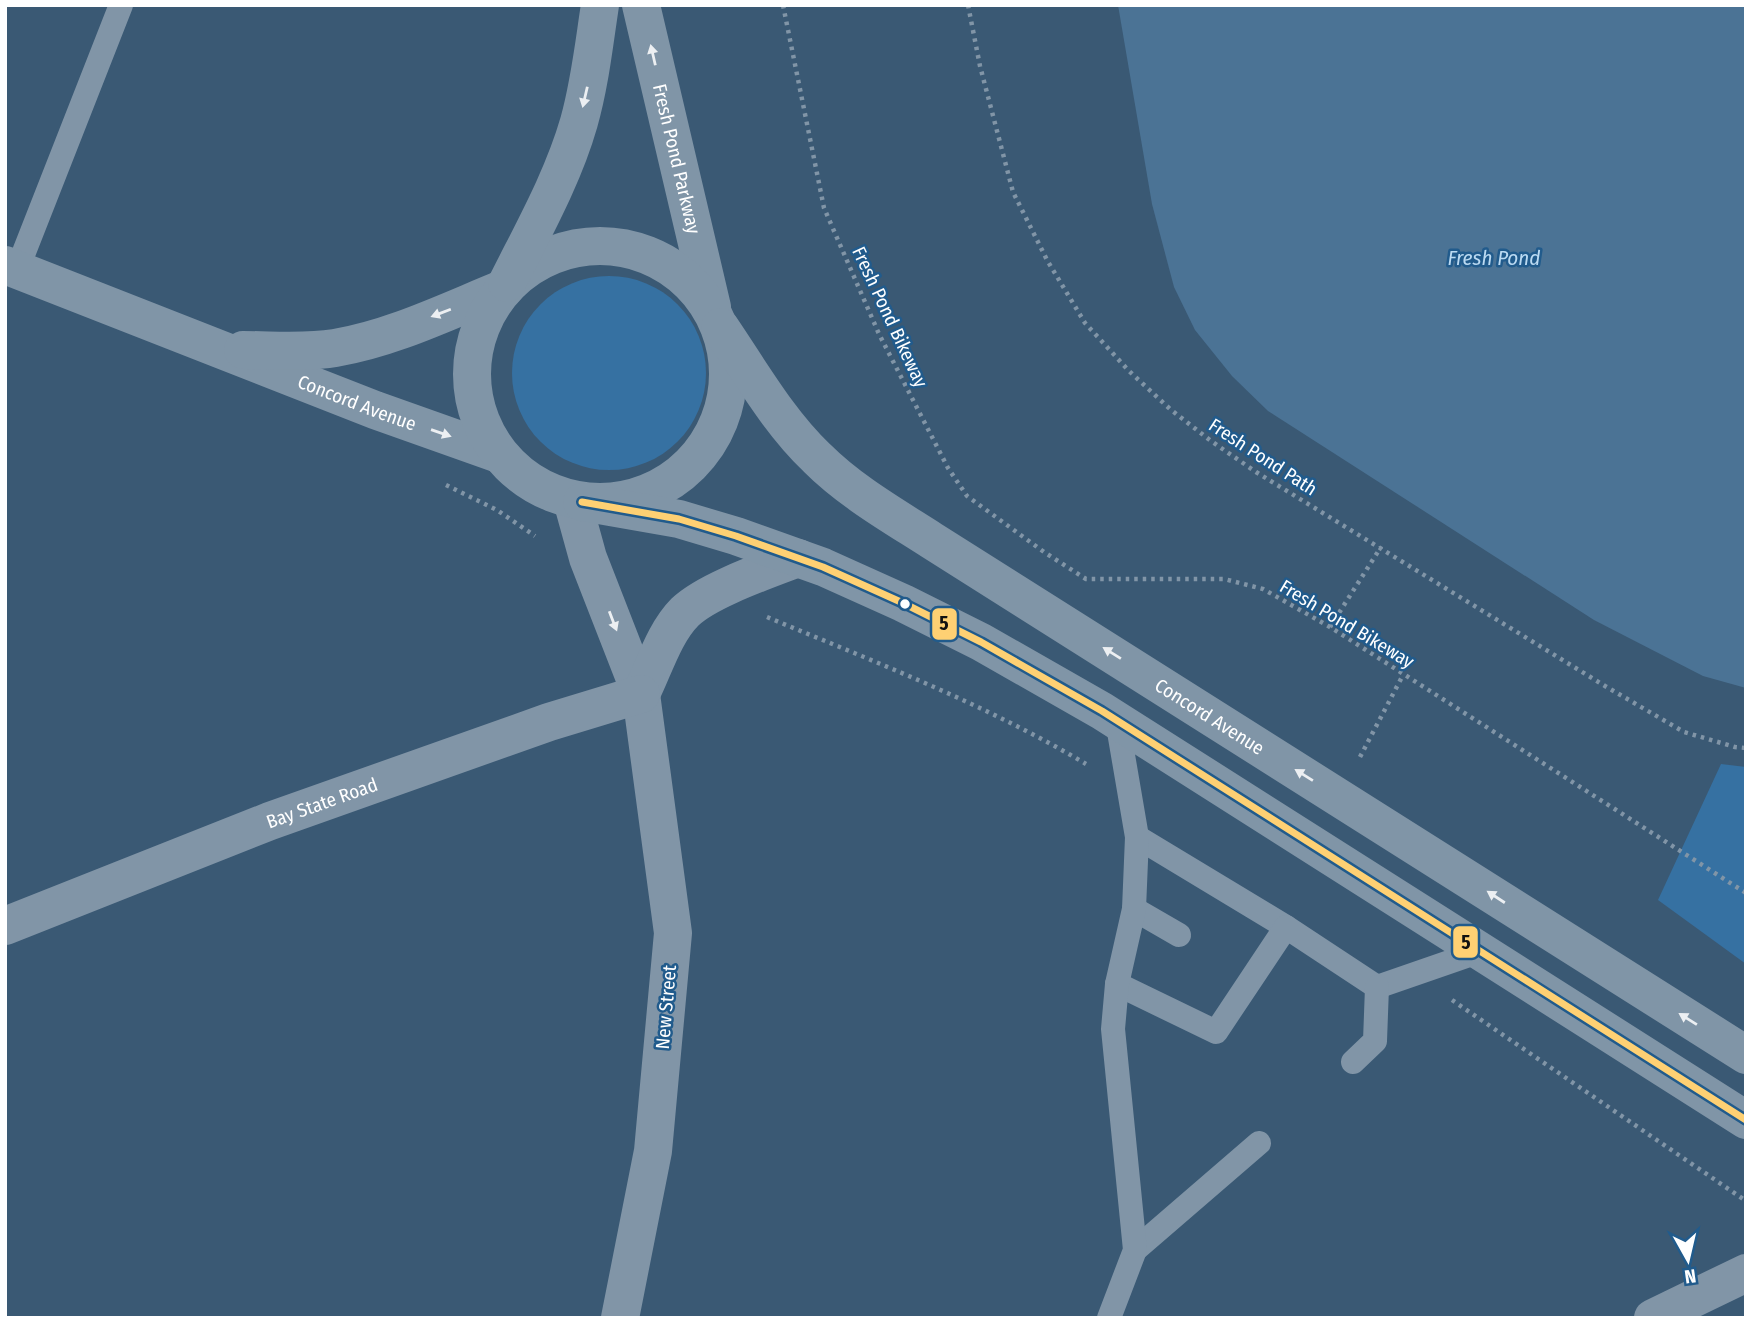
<svg xmlns="http://www.w3.org/2000/svg" width="1751" height="1323" font-family="'Fira Sans Condensed',sans-serif">
<style>
.green{fill:#3671a2}
.water{fill:#4b7395}
.lines{fill:none;stroke-linecap:round;stroke-linejoin:round}
.path{stroke:#8195a7;stroke-width:4.5;stroke-dasharray:3.5 5;stroke-linecap:butt}
.service{stroke:#8195a7;stroke-width:24}
.minor{stroke:#8195a7;stroke-width:38}
.primary{stroke:#8095a7;stroke-width:38}
.trunk{stroke:#8095a7;stroke-width:38}
.bus-1-casing{stroke:#215b8c;stroke-width:12}
.bus-1{stroke:#fed073;stroke-width:7}
.oneway{fill:#eceff2}
.bus-dot{fill:#fff;stroke:#215b8c;stroke-width:2.5}
.labels{text-anchor:middle;dominant-baseline:central;stroke-width:5;stroke-linejoin:round;paint-order:stroke}
.street-label{font-size:19px;fill:#fff;stroke:#215b8c}
.water-label{font-size:21px;font-style:italic;fill:#bbdaf2;stroke:#215b8c}
.line-badge{stroke:#215b8c;stroke-width:2.5}
.pale-badge-label{font-size:19px;text-anchor:middle;font-weight:bold;fill:#111}
</style>
<rect width="100%" height="100%" fill="#3a5974"/>
<g class="green">
<circle cx="609" cy="373" r="97"/>
<path d="M 1721,764 L 1746,767 L 1746,964 L 1658,900 Z"/>
</g>
<path class="water" d="M 1118,5 L 1746,5 L 1746,688 L 1703,676 L 1594,620 L 1268,411 L 1232,376 L 1195,330 L 1174,287 L 1152,204 Z"/>
<g class="lines">
<g class="path">
<path d="M 783,5 L 824,208 L 879,334 L 948,468 L 967,496 L 1044,552 L 1086,579 L 1224,579 L 1263,589 L 1330,627 L 1746,893"/>
<path d="M 968,5 L 980,66 L 1013,192 L 1047,260 L 1085,323 L 1129,371 L 1170,409 L 1211,441 L 1256,472 L 1605,686 L 1684,732 L 1735,747 L 1746,748"/>
<path d="M 446,485 L 497,510 L 535,536"/>
<path d="M 767,617 C 875,662 985,704 1086,764"/>
<path d="M 1330,627 L 1381,547"/>
<path d="M 1360,757 L 1403,675"/>
<path d="M 1452,1000 L 1746,1201"/>
</g>
<g class="service">
<path d="M 17,270 L 121,5"/>
<path d="M 1137,837 L 1286,927"/>
<path d="M 1134,909 L 1179,935"/>
<path d="M 1117,984 L 1216,1032 L 1286,927 L 1377,987 L 1481,951"/>
<path d="M 1353,1062 L 1375,1041 L 1377,987"/>
<path d="M 1135,1250 L 1259,1143"/>
<path d="M 1109,1318 L 1135,1250 L 1113,1029 L 1117,984 L 1134,909 L 1137,837 L 1117,720"/>
</g>
<g class="minor">
<path d="M 572,500 L 588,558 L 641,694 L 673,933 L 653,1151 L 620,1318"/>
<path d="M 641,694 C 654,668 664,633 685,612 C 708,590 767,570 798,558"/>
<path id="s1" d="M 5,926 L 270,821 L 549,722 L 641,694"/>
<path d="M 1653,1318 L 1746,1273"/>
</g>
<g class="primary">
<path id="s2" d="M 5,265 L 375,410 L 499,454"/>
<path d="M 243,350 C 274,350 305,353 335,348 C 394,338 450,310 505,288"/>
</g>
<g class="trunk">
<path id="s3" d="M 641,5 L 712,307"/>
<circle cx="600" cy="374" r="128"/>
<path d="M 507,283 C 533,231 563,178 579,122 C 590,83 594,44 600,5"/>
<path id="s4" d="M 720,327 C 750,371 778,421 817,458 C 850,491 892,515 931,540 L 1746,1055"/>
<path d="M 582,502 L 679,519 L 736,536 L 823,567 L 903,603 L 981,642 L 1102,711 L 1746,1120"/>
</g>
<defs>
<path id="bus-1" d="M 582,502 L 679,519 L 736,536 L 823,567 L 903,603 L 981,642 L 1102,711 L 1746,1120"/>
</defs>
<use href="#bus-1" class="bus-1-casing"/>
<use href="#bus-1" class="bus-1"/>
</g>
<defs><path id="oneway-solid" d="M-6-.8H1V-3.2L6.5 0L1 3.2V.8H-6Z" transform="scale(1.75)"/></defs>
<g class="oneway">
<use href="#oneway-solid" transform="translate(653 55) rotate(-103)"/>
<use href="#oneway-solid" transform="translate(585 97) rotate(103)"/>
<use href="#oneway-solid" transform="translate(441 313) rotate(159)"/>
<use href="#oneway-solid" transform="translate(441 433) rotate(19)"/>
<use href="#oneway-solid" transform="translate(613 621) rotate(69)"/>
<use href="#oneway-solid" transform="translate(1112 653) rotate(-148)"/>
<use href="#oneway-solid" transform="translate(1304 775) rotate(-148)"/>
<use href="#oneway-solid" transform="translate(1496 897) rotate(-147)"/>
<use href="#oneway-solid" transform="translate(1688 1019) rotate(-148)"/>
</g>
<circle class="bus-dot" cx="905" cy="604" r="6"/>
<g class="labels">
<g class="street-label">
<text stroke="none"><textPath href="#s3" startOffset="158">Fresh Pond Parkway</textPath></text>
<text transform="translate(890 317) rotate(65)">Fresh Pond Bikeway</text>
<text stroke="none"><textPath href="#s2" startOffset="378">Concord Avenue</textPath></text>
<text transform="translate(1263 457) rotate(33)">Fresh Pond Path</text>
<text transform="translate(1347 624) rotate(31)">Fresh Pond Bikeway</text>
<text stroke="none"><textPath href="#s4" startOffset="634">Concord Avenue</textPath></text>
<text stroke="none"><textPath href="#s1" startOffset="340">Bay State Road</textPath></text>
<text transform="translate(666 1007) rotate(-85)">New Street</text>
</g>
<g class="water-label">
<text x="1494" y="258">Fresh Pond</text>
</g>
</g>
<g class="line-badge">
<rect x="931" y="607" width="27" height="34" rx="7" fill="#fed073"/>
<rect x="1452" y="925" width="27" height="34" rx="7" fill="#fed073"/>
</g>
<g class="pale-badge-label">
<text x="944" y="630">5</text>
<text x="1466" y="949">5</text>
</g>
<rect width="1751" height="1323" fill="none" stroke="#ffffff" stroke-width="14"/>
<g transform="translate(1688 1260) rotate(172)" stroke="#215b8c" stroke-width="5" paint-order="stroke">
<path d="M0-5L12 26L0 18L-12 26Z" fill="#ffffff"/>
<text y="-10" font-size="19" font-weight="bold" text-anchor="middle" fill="#ffffff">N</text>
</g>
</svg>
